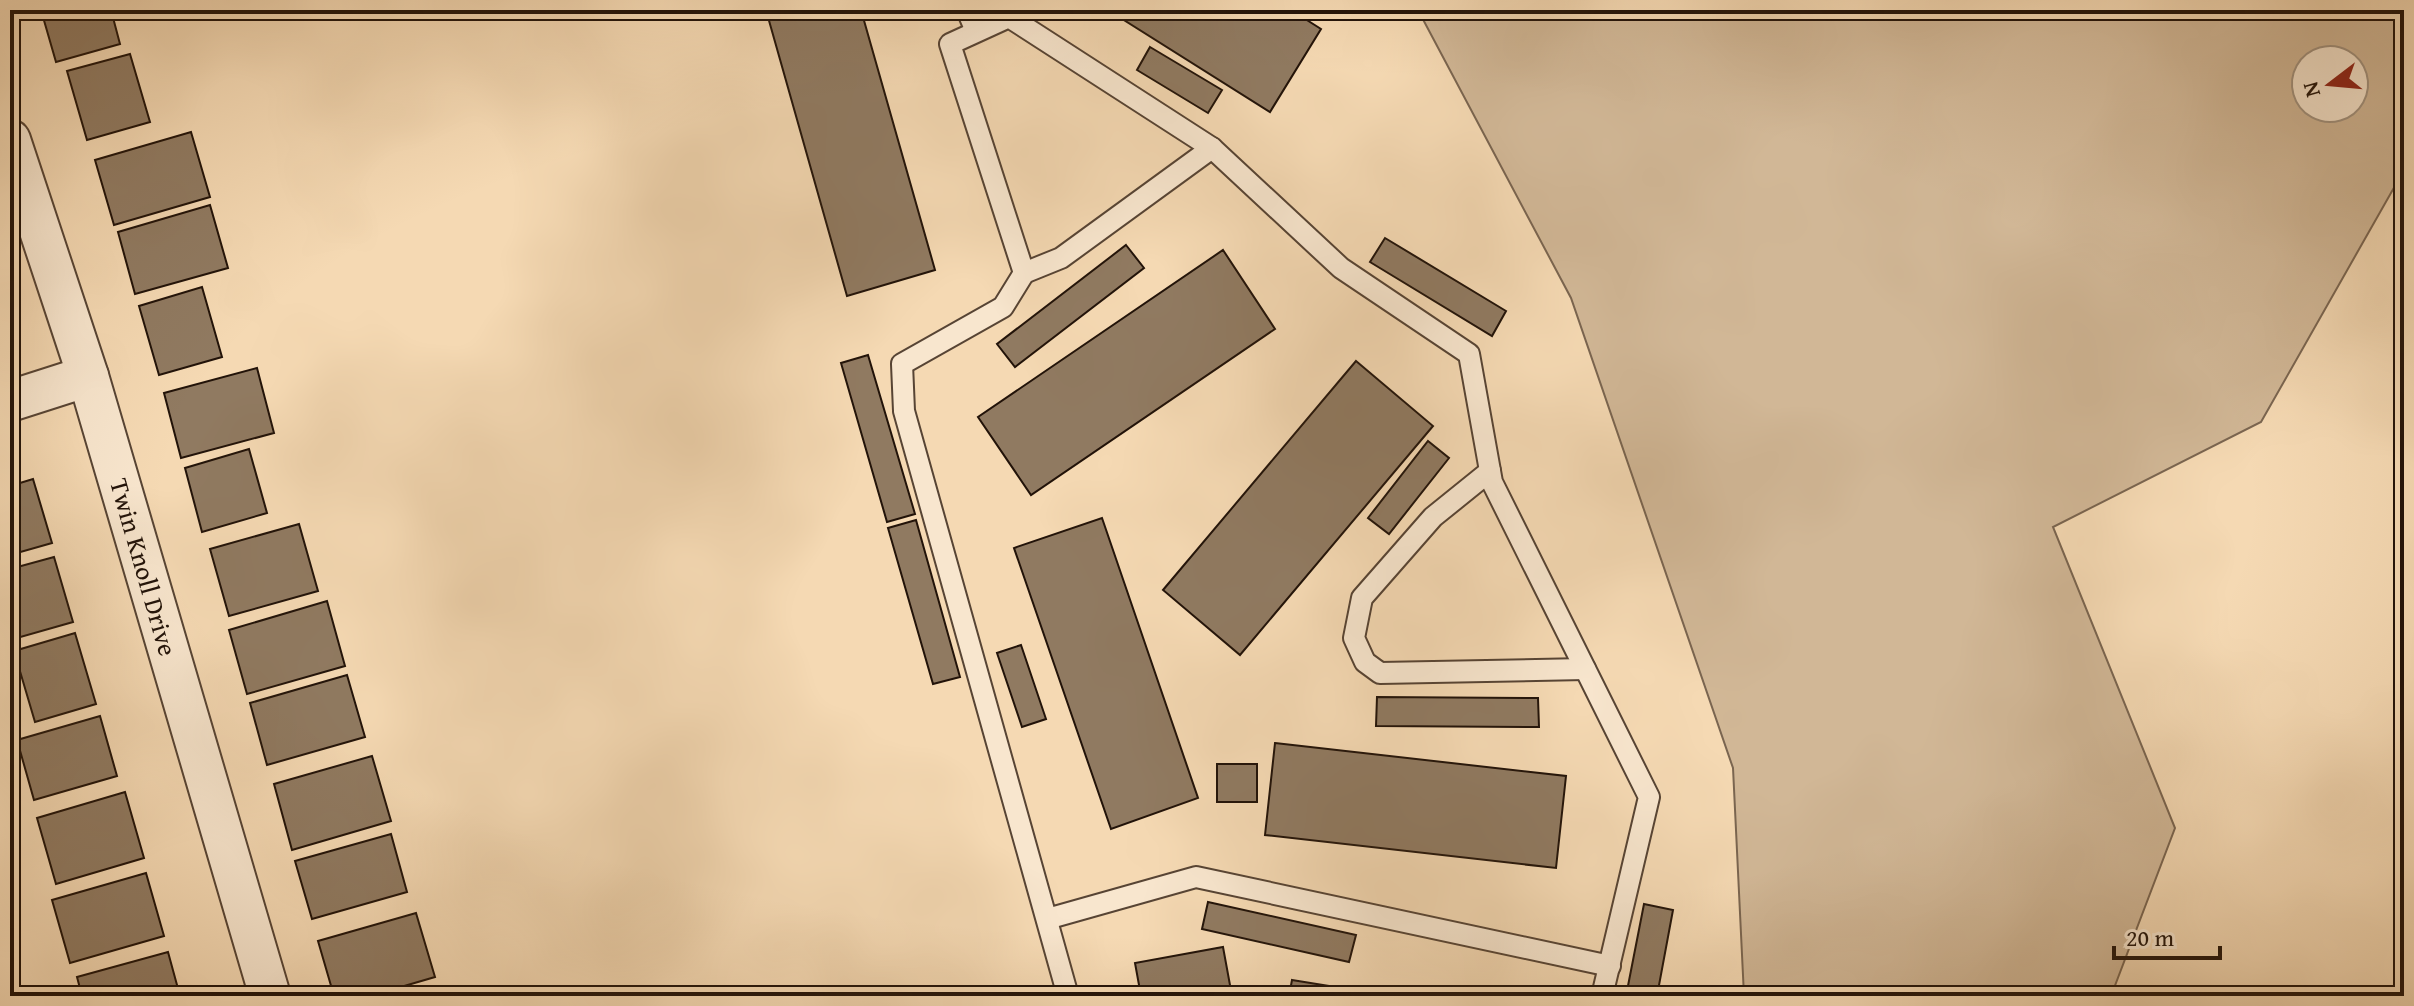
<svg xmlns="http://www.w3.org/2000/svg" width="2414" height="1006" font-family="'Gentium Book Plus',serif">
<style>
.green{fill:#d1b796;stroke:#7a6550;stroke-width:2;fill-rule:evenodd}
.building{fill:#907a61;stroke:#221309;stroke-width:2}
.lines{fill:none;stroke-linecap:round;stroke-linejoin:round}
.lane-casing{stroke:#574434;stroke-width:24}
.street-casing{stroke:#574434;stroke-width:44}
.lane{stroke:#f8e6ce;stroke-width:20}
.street{stroke:#f8e6ce;stroke-width:40}
.labels{text-anchor:middle;dominant-baseline:central;stroke-width:8;stroke-linejoin:round;paint-order:stroke}
.street-label{font-size:26px;fill:#221309;stroke:#f8e6ce}
</style>
<rect width="100%" height="100%" fill="#f5d9b3"/>
<filter id="stains"><feTurbulence type="fractalNoise" baseFrequency=".0025" numOctaves="4"/><feColorMatrix values="0 0 0 0 .2 0 0 0 0 .09 0 0 0 0 .02 0 0 0 .5 -.17"/></filter>
<radialGradient id="worn" r=".72"><stop offset=".6" stop-color="#630" stop-opacity="0"/><stop offset="1" stop-color="#630" stop-opacity=".3"/></radialGradient>
<path class="green" d="M 1418,10 L 2404,10 L 2404,170 L 2261,422 L 2053,527 L 2175,828 L 2111,996 L 1744,996 L 1733,768 L 1571,298 ZM 2306,60 L 2354,60 L 2354,108 L 2306,108 Z"/>
<g class="building">
<path d="M 41,10 L 111,10 L 120,44 L 56,62 Z"/>
<path d="M 766,10 L 861,10 L 935,270 L 847,296 Z"/>
<path d="M 1108,10 L 1291,10 L 1321,29 L 1270,112 Z"/>
<path d="M 1150,47 L 1222,90 L 1208,113 L 1137,70 Z"/>
<path d="M 130,54 L 150,122 L 87,140 L 67,71 Z"/>
<path d="M 191,132 L 210,197 L 114,225 L 95,160 Z"/>
<path d="M 210,205 L 228,268 L 135,294 L 118,232 Z"/>
<path d="M 1385,238 L 1506,311 L 1492,336 L 1370,262 Z"/>
<path d="M 1126,245 L 1144,268 L 1015,367 L 997,344 Z"/>
<path d="M 1223,250 L 1275,329 L 1031,495 L 978,417 Z"/>
<path d="M 202,287 L 222,357 L 159,375 L 139,306 Z"/>
<path d="M 868,355 L 915,514 L 887,522 L 841,363 Z"/>
<path d="M 1356,361 L 1433,426 L 1240,655 L 1163,590 Z"/>
<path d="M 257,368 L 274,433 L 181,458 L 164,393 Z"/>
<path d="M 1428,441 L 1449,458 L 1389,534 L 1368,518 Z"/>
<path d="M 249,449 L 267,513 L 202,532 L 185,468 Z"/>
<path d="M 33,479 L 52,543 L 10,555 L 10,486 Z"/>
<path d="M 1102,518 L 1198,798 L 1111,829 L 1014,548 Z"/>
<path d="M 916,520 L 960,677 L 933,684 L 888,528 Z"/>
<path d="M 299,524 L 318,591 L 229,616 L 210,549 Z"/>
<path d="M 54,557 L 73,622 L 10,640 L 10,569 Z"/>
<path d="M 327,601 L 345,666 L 247,694 L 229,630 Z"/>
<path d="M 75,633 L 96,704 L 35,722 L 14,651 Z"/>
<path d="M 1021,645 L 1046,719 L 1022,727 L 997,653 Z"/>
<path d="M 347,675 L 365,737 L 267,765 L 250,703 Z"/>
<path d="M 1377,697 L 1538,698 L 1539,727 L 1376,726 Z"/>
<path d="M 100,716 L 117,776 L 34,800 L 17,740 Z"/>
<path d="M 1275,743 L 1566,776 L 1556,868 L 1265,835 Z"/>
<path d="M 372,756 L 391,821 L 292,850 L 274,784 Z"/>
<rect x="1217" y="764" width="40" height="38"/>
<path d="M 125,792 L 144,858 L 56,884 L 37,818 Z"/>
<path d="M 391,834 L 407,892 L 312,919 L 295,861 Z"/>
<path d="M 146,873 L 164,936 L 70,963 L 52,900 Z"/>
<path d="M 1208,902 L 1356,935 L 1349,962 L 1202,929 Z"/>
<path d="M 1644,904 L 1673,910 L 1657,996 L 1626,996 Z"/>
<path d="M 416,913 L 435,977 L 370,996 L 334,996 L 318,941 Z"/>
<path d="M 1223,947 L 1232,996 L 1141,996 L 1135,963 Z"/>
<path d="M 168,952 L 180,996 L 82,996 L 77,977 Z"/>
<path d="M 1292,980 L 1391,996 L 1289,996 Z"/>
</g>
<g class="lines">
<defs>
<g id="lane">
<path d="M 967,10 L 976,31"/>
<path d="M 1024,273 L 1061,258 L 1212,148"/>
<path d="M 1490,471 L 1433,517 L 1362,598 L 1354,638 L 1365,662 L 1380,673 L 1585,669"/>
<path d="M 1047,919 L 1196,877 L 1610,966"/>
<path d="M 1068,996 L 904,411 L 902,364 L 1003,307 L 1024,273 L 950,44 L 1009,17 L 1212,148 L 1341,268 L 1469,354 L 1492,482 L 1649,797 L 1602,996"/>
</g>
<g id="street">
<path d="M 10,140 L 88,376 L 270,996"/>
<path d="M 10,401 L 88,376"/>
</g>
</defs>
<use href="#lane" class="lane-casing"/>
<use href="#street" class="street-casing"/>
<use href="#lane" class="lane"/>
<use href="#street" class="street"/>
</g>
<g class="labels">
<g class="street-label">
<text transform="translate(144 567) rotate(74)">Twin Knoll Drive</text>
</g>
</g>
<rect width="2414" height="1006" fill="none" stroke="#f5d9b3" stroke-width="40"/>
<rect x="12" y="12" width="2390" height="982" fill="none" stroke="#221309" stroke-width="4"/>
<rect x="20" y="20" width="2374" height="966" fill="none" stroke="#221309" stroke-width="2"/>
<g transform="translate(2330 84) rotate(254)"><circle r="38" fill="#f8e6ce" stroke="#a2927f" stroke-width="2"/>
<path d="M0-6L14 30L0 20L-14 30Z" fill="#8f2418"/>
<text y="-12" font-size="22" font-weight="bold" text-anchor="middle" fill="#221309">N</text>
</g>
<path d="M2114 946v12h106v-12" fill="none" stroke="#221309" stroke-width="4"/>
<text x="2126" y="946" font-size="24" fill="#221309" stroke="#f8e6ce" stroke-width="6" paint-order="stroke">20 m</text>
<rect width="100%" height="100%" filter="url(#stains)"/>
<rect width="100%" height="100%" fill="url(#worn)"/>
</svg>
